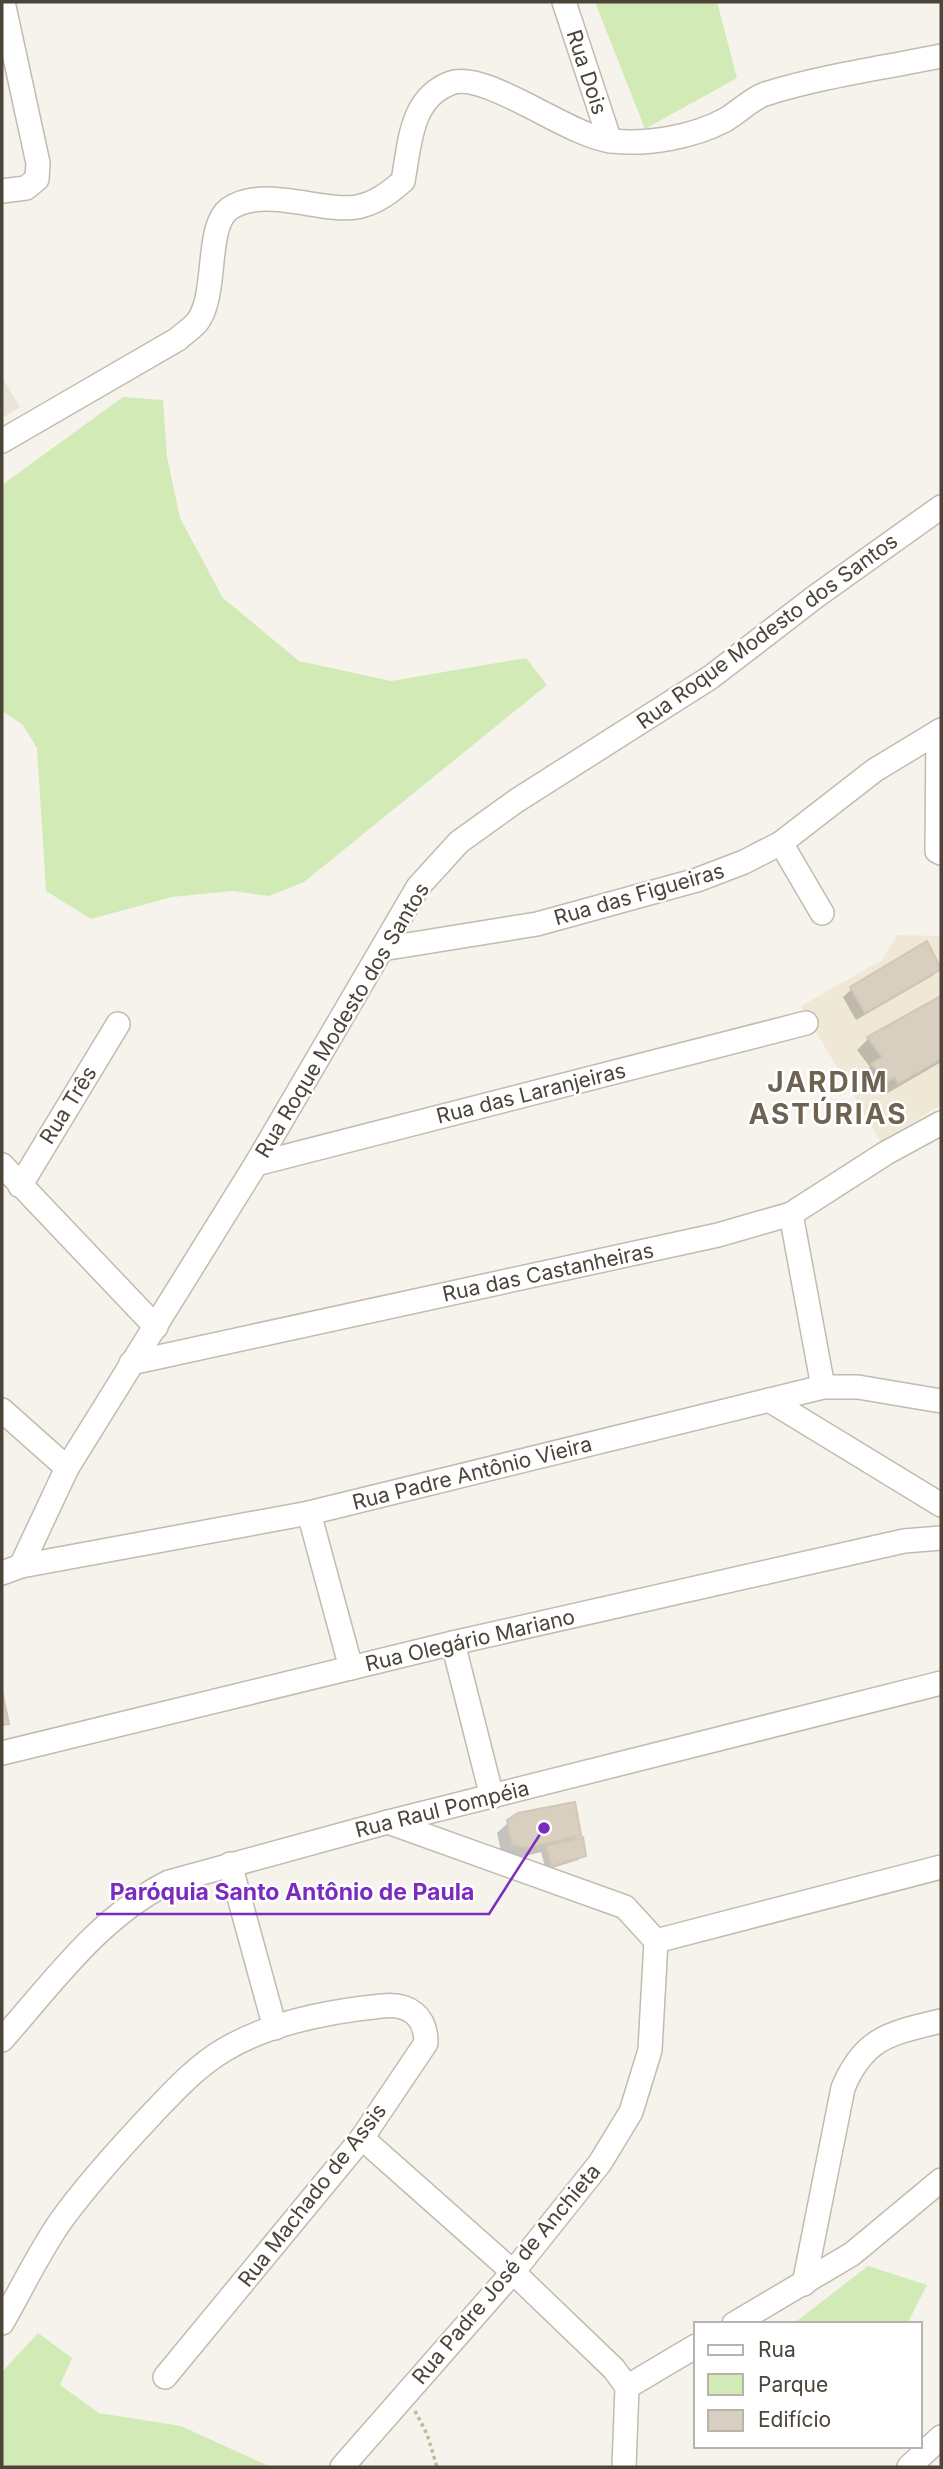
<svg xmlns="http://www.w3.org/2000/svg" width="943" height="2469" font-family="Inter,sans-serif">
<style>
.residential{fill:#eae5da}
.education{fill:#efe8d6}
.green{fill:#d2eab5}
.shadow{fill:#0003}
.building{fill:#d8cfc1;stroke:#d3c7b4;stroke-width:2}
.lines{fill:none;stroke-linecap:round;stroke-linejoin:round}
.minor-casing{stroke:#c2bbae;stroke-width:26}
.path{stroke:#c4b79f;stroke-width:3.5;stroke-dasharray:3.5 3.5;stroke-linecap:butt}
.minor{stroke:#fff;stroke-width:23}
.labels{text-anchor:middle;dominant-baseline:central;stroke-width:5;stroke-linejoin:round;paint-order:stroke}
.street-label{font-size:21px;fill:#4b4439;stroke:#fff}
.district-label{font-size:28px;font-weight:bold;letter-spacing:2px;fill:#6e6250;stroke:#fff}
.leader{fill:none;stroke:#7b2cbf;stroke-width:2.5}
.callout-dot{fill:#7b2cbf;stroke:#fff;stroke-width:2.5}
.callout-label{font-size:23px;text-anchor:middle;font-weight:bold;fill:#7b2cbf;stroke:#fff;stroke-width:5;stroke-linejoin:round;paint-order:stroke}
</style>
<rect width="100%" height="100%" fill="#f6f3ec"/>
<path class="residential" d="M 2,377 L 20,407 L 2,418 Z"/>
<path class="education" d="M 897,935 L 941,936 L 941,1105 L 881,1142 L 801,1006 L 882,960 Z"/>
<g class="green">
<path d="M 595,2 L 717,2 L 737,78 L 645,129 Z"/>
<path d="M 123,397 L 163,400 L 167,457 L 180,518 L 223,598 L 299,661 L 391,681 L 526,658 L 547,685 L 304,882 L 269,896 L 233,891 L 172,897 L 91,919 L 46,891 L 37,748 L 23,725 L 2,711 L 2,485 Z"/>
<path d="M 868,2266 L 927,2285 L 907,2324 L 793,2324 Z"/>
<path d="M 38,2333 L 72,2358 L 60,2385 L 99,2413 L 181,2426 L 271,2467 L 2,2467 L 2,2372 Z"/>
</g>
<g class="shadow">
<path d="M 926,943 L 941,968 L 932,976 L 856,1020 L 843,997 L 852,989 Z"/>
<path d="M 941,998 L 941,1062 L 886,1094 L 883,1087 L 875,1092 L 861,1076 L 870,1067 L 857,1050 L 868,1039 Z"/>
<path d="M 509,1822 L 579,1834 L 571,1842 L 584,1855 L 578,1860 L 546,1870 L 541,1852 L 514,1859 L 502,1856 L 497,1833 Z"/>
</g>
<g class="building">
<path d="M 927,941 L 941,969 L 865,1013 L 850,987 Z"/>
<path d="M 941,996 L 941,1059 L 898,1084 L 895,1077 L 887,1081 L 871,1064 L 882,1057 L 867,1037 Z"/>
<path d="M 2,1691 L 9,1724 L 2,1725 Z"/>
<path d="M 575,1802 L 581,1835 L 527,1848 L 512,1845 L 507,1820 L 518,1813 Z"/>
<path d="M 583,1837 L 586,1856 L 551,1866 L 546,1846 Z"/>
</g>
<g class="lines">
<defs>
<g id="minor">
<path d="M 564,2 L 610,141"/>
<path d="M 2,191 L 26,188 L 37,179 L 38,163 L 3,2"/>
<path d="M 2,441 L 178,339 C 184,333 193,328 198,321 C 218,293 205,227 229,209 C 263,185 321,213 357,207 C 376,203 389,193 403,181 C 410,144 410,98 451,83 C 486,70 569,137 612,141 C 648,145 693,137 725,120 C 739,112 751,99 765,94 C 822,76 883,68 941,56"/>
<path d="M 938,732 L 937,851 L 941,853"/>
<path d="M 781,843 L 822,913"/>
<path d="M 382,949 L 537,924 L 697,880 L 744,862 L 781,843 L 875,770 L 941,730"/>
<path d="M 256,1164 L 806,1023"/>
<path d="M 2,1165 L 156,1327"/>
<path d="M 20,1186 L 118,1024"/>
<path d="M 791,1214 L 823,1387"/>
<path d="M 131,1363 L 718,1235 L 791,1214 L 886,1153 L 941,1123"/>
<path d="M 769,1400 L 941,1505"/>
<path d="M 2,1410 L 67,1468"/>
<path d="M 309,1513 L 351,1668"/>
<path d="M 21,1566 L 67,1468 L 256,1164 L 418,887 L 459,842 L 516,801 L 711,677 L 815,597 L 941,507"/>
<path d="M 2,1573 L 21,1566 L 309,1513 L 823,1387 L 858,1387 L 941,1401"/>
<path d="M 453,1643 L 492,1797"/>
<path d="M 2,1753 L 453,1643 L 904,1541 L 941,1538"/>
<path d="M 388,1822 L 625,1907 L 656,1941"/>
<path d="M 230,1864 L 275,2028"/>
<path d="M 656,1941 L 941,1867"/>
<path d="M 2,2040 C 53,1982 99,1917 169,1882 L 388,1822 L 941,1683"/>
<path d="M 362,2138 L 513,2272 L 614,2369 L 627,2387 L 624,2467"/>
<path d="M 804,2284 L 843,2088 C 864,2037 891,2033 941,2021"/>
<path d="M 2,2323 C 21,2290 38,2254 60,2222 C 88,2183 120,2148 153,2113 C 175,2090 197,2066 224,2050 C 269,2023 331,2011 382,2006 C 409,2003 426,2016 426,2043 L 362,2138 L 165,2377"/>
<path d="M 734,2324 L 852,2254 L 941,2180"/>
<path d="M 627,2387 L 696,2346"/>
<path d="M 342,2467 L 513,2272 L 600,2163 L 631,2112 L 650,2050 L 656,1941"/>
<path d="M 909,2467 L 941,2437"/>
</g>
</defs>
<use href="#minor" class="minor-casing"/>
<path class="path" d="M 415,2411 L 427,2434 L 437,2467"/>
<use href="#minor" class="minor"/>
</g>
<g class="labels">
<g class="street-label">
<text transform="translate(587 72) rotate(72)">Rua Dois</text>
<text transform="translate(767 631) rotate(-36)">Rua Roque Modesto dos Santos</text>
<text transform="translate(639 894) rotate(-16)">Rua das Figueiras</text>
<text transform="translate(342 1020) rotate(-59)">Rua Roque Modesto dos Santos</text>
<text transform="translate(531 1093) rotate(-14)">Rua das Laranjeiras</text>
<text transform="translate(68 1105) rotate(-58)">Rua Três</text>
<text transform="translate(548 1272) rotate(-12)">Rua das Castanheiras</text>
<text transform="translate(472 1473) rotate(-14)">Rua Padre Antônio Vieira</text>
<text transform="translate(470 1640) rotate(-13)">Rua Olegário Mariano</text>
<text transform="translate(442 1809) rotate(-14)">Rua Raul Pompéia</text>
<text transform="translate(312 2195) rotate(-52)">Rua Machado de Assis</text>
<text transform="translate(506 2274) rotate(-50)">Rua Padre José de Anchieta</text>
</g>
<g class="district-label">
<text x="828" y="1082">JARDIM<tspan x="828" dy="32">ASTÚRIAS</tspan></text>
</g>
</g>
<path class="leader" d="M544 1828L489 1914H96"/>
<circle class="callout-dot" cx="544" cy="1828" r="7"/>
<g class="callout-label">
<text x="292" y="1900">Paróquia Santo Antônio de Paula</text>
</g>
<rect width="943" height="2469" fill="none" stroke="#4b4439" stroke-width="7"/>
<rect x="694" y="2322" width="228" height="126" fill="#ffffff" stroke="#b7b4b0" stroke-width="2"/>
<rect x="708" y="2345" width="35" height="10" fill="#ffffff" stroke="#b7b4b0" stroke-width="2"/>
<text x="758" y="2357" font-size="21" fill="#4b4439">Rua</text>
<rect x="708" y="2374" width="35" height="21" fill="#d2eab5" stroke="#b7b4b0" stroke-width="2"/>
<text x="758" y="2392" font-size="21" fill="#4b4439">Parque</text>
<rect x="708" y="2410" width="35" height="21" fill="#d8cfc1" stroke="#b7b4b0" stroke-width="2"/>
<text x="758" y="2427" font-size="21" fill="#4b4439">Edifício</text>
</svg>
